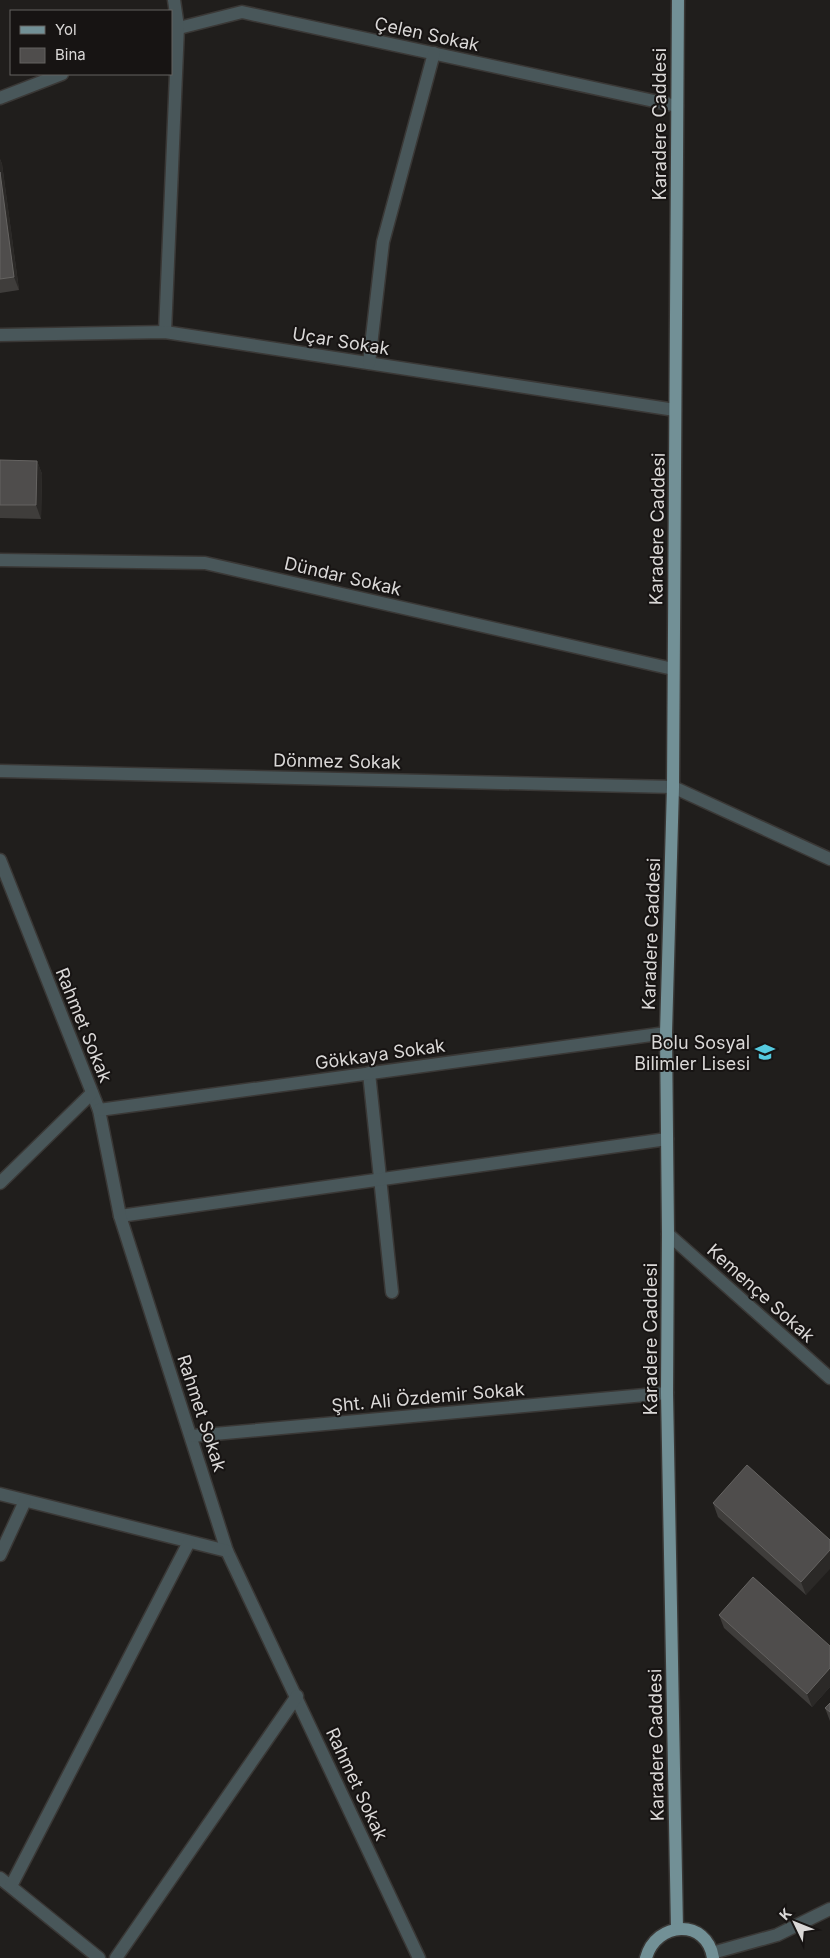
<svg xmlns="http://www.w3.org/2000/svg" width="830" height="1958" font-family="Inter,sans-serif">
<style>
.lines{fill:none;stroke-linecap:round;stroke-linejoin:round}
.service-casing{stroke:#3a3836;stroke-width:15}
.minor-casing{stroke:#3a3836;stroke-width:15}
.primary-casing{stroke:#3a3836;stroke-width:15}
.service{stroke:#49575a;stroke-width:12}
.minor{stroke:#49575a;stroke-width:12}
.primary{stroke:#729096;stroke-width:12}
.wall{fill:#3f3d3b}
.shaded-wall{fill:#2b2927}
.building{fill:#4f4d4c;stroke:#656361}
.labels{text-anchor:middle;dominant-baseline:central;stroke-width:4;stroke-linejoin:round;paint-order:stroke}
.street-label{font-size:18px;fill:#dad8d7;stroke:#171413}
.poi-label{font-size:18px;fill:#dad8d7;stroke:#171413;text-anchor:end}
</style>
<rect width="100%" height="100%" fill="#201e1c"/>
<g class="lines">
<defs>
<g id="service">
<path d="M 369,1073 L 392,1292"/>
<path d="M 120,1216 L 667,1139"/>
</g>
<g id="minor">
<path d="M 171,30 L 242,12 L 677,106"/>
<path d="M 0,98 L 62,74"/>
<path d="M 165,332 L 178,27 L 174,0"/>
<path d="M 0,335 L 165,332 L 675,410"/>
<path d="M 369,363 L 383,242 L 434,53"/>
<path d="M 0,560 L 205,563 L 673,669"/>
<path d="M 0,771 L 673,787 L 830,859"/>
<path d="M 0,860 L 99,1110 L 120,1216 L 227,1551 L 419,1958"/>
<path d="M 99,1110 L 666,1033"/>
<path d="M 0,1183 L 92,1093"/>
<path d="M 668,1234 L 830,1378"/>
<path d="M 192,1436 L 667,1393"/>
<path d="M 0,1494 L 227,1551"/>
<path d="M 0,1555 L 25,1501"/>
<path d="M 0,1878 L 99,1958"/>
<path d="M 11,1886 L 189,1542"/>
<path d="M 712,1953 L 777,1935 L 830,1909"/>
<path d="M 116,1958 L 297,1696"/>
</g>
<g id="primary">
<path d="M 677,1929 L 667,1393 L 668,1234 L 666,1033 L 673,787 L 678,0"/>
<path d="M 646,1958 C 656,1921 707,1918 713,1958"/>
</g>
</defs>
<use href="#service" class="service-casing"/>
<use href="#minor" class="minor-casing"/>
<use href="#primary" class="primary-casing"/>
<use href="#service" class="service"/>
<use href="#minor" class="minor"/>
<use href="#primary" class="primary"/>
</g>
<g class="wall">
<path d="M 0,159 L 2,164 L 19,290 L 0,293 Z"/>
<path d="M 0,460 L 37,461 L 42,474 L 41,519 L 0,518 Z"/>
<path d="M 713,1503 L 830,1540 L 806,1595 L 718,1517 Z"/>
<path d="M 719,1615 L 830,1646 L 830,1687 L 812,1707 L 724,1628 Z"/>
<path d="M 830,1703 L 830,1721 L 825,1708 Z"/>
</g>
<g class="shaded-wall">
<path d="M 0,159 L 2,164 L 19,290 L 14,277 L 0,172 Z"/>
<path d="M 37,461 L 42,474 L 41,519 L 36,505 Z"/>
<path d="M 830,1550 L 830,1569 L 806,1595 L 801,1582 Z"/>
<path d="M 830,1668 L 830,1687 L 812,1707 L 807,1694 Z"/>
</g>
<g class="building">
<path d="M 0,172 L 14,277 L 0,279 Z"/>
<path d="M 0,460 L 37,461 L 36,505 L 0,505 Z"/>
<path d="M 747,1465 L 830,1540 L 830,1550 L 801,1582 L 713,1503 Z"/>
<path d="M 753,1577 L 830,1646 L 830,1668 L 807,1694 L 719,1615 Z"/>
<path d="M 830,1703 L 830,1712 L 825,1708 Z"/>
</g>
<defs>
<symbol id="school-bare" viewBox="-9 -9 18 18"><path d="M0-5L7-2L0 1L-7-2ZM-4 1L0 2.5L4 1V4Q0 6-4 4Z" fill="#55cadf" stroke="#171413" stroke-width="2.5" paint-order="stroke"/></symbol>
</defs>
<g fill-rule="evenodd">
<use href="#school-bare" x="751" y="1038" width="28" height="28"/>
</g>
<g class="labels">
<g class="street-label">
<text transform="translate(427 34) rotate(12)">Çelen Sokak</text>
<text transform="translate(659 124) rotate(-90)">Karadere Caddesi</text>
<text transform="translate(341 341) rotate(9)">Uçar Sokak</text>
<text transform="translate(657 529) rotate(-89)">Karadere Caddesi</text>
<text transform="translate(343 576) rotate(13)">Dündar Sokak</text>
<text transform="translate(337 761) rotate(1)">Dönmez Sokak</text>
<text transform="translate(651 934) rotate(-88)">Karadere Caddesi</text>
<text transform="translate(84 1025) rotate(68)">Rahmet Sokak</text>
<text transform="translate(380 1054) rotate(-8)">Gökkaya Sokak</text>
<text transform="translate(761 1293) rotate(42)">Kemençe Sokak</text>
<text transform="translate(650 1339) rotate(-90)">Karadere Caddesi</text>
<text transform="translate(428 1397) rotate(-5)">Şht. Ali Özdemir Sokak</text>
<text transform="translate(202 1413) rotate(72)">Rahmet Sokak</text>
<text transform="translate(656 1745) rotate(-91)">Karadere Caddesi</text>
<text transform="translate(357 1784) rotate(65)">Rahmet Sokak</text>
</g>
<g class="poi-label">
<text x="750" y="1042">Bolu Sosyal<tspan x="750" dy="21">Bilimler Lisesi</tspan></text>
</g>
</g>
<rect x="10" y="10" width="162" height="65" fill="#171413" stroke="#656261"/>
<rect x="20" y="26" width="25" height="8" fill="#729096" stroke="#656261"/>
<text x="55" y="35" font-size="15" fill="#dad8d7">Yol</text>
<rect x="20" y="48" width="25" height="15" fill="#4f4d4c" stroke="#656261"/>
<text x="55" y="60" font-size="15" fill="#dad8d7">Bina</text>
<g transform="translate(795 1923) rotate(313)" stroke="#171413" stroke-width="4" paint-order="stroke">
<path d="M0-4L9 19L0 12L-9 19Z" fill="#dad8d7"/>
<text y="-8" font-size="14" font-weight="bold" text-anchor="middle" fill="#dad8d7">K</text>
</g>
</svg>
